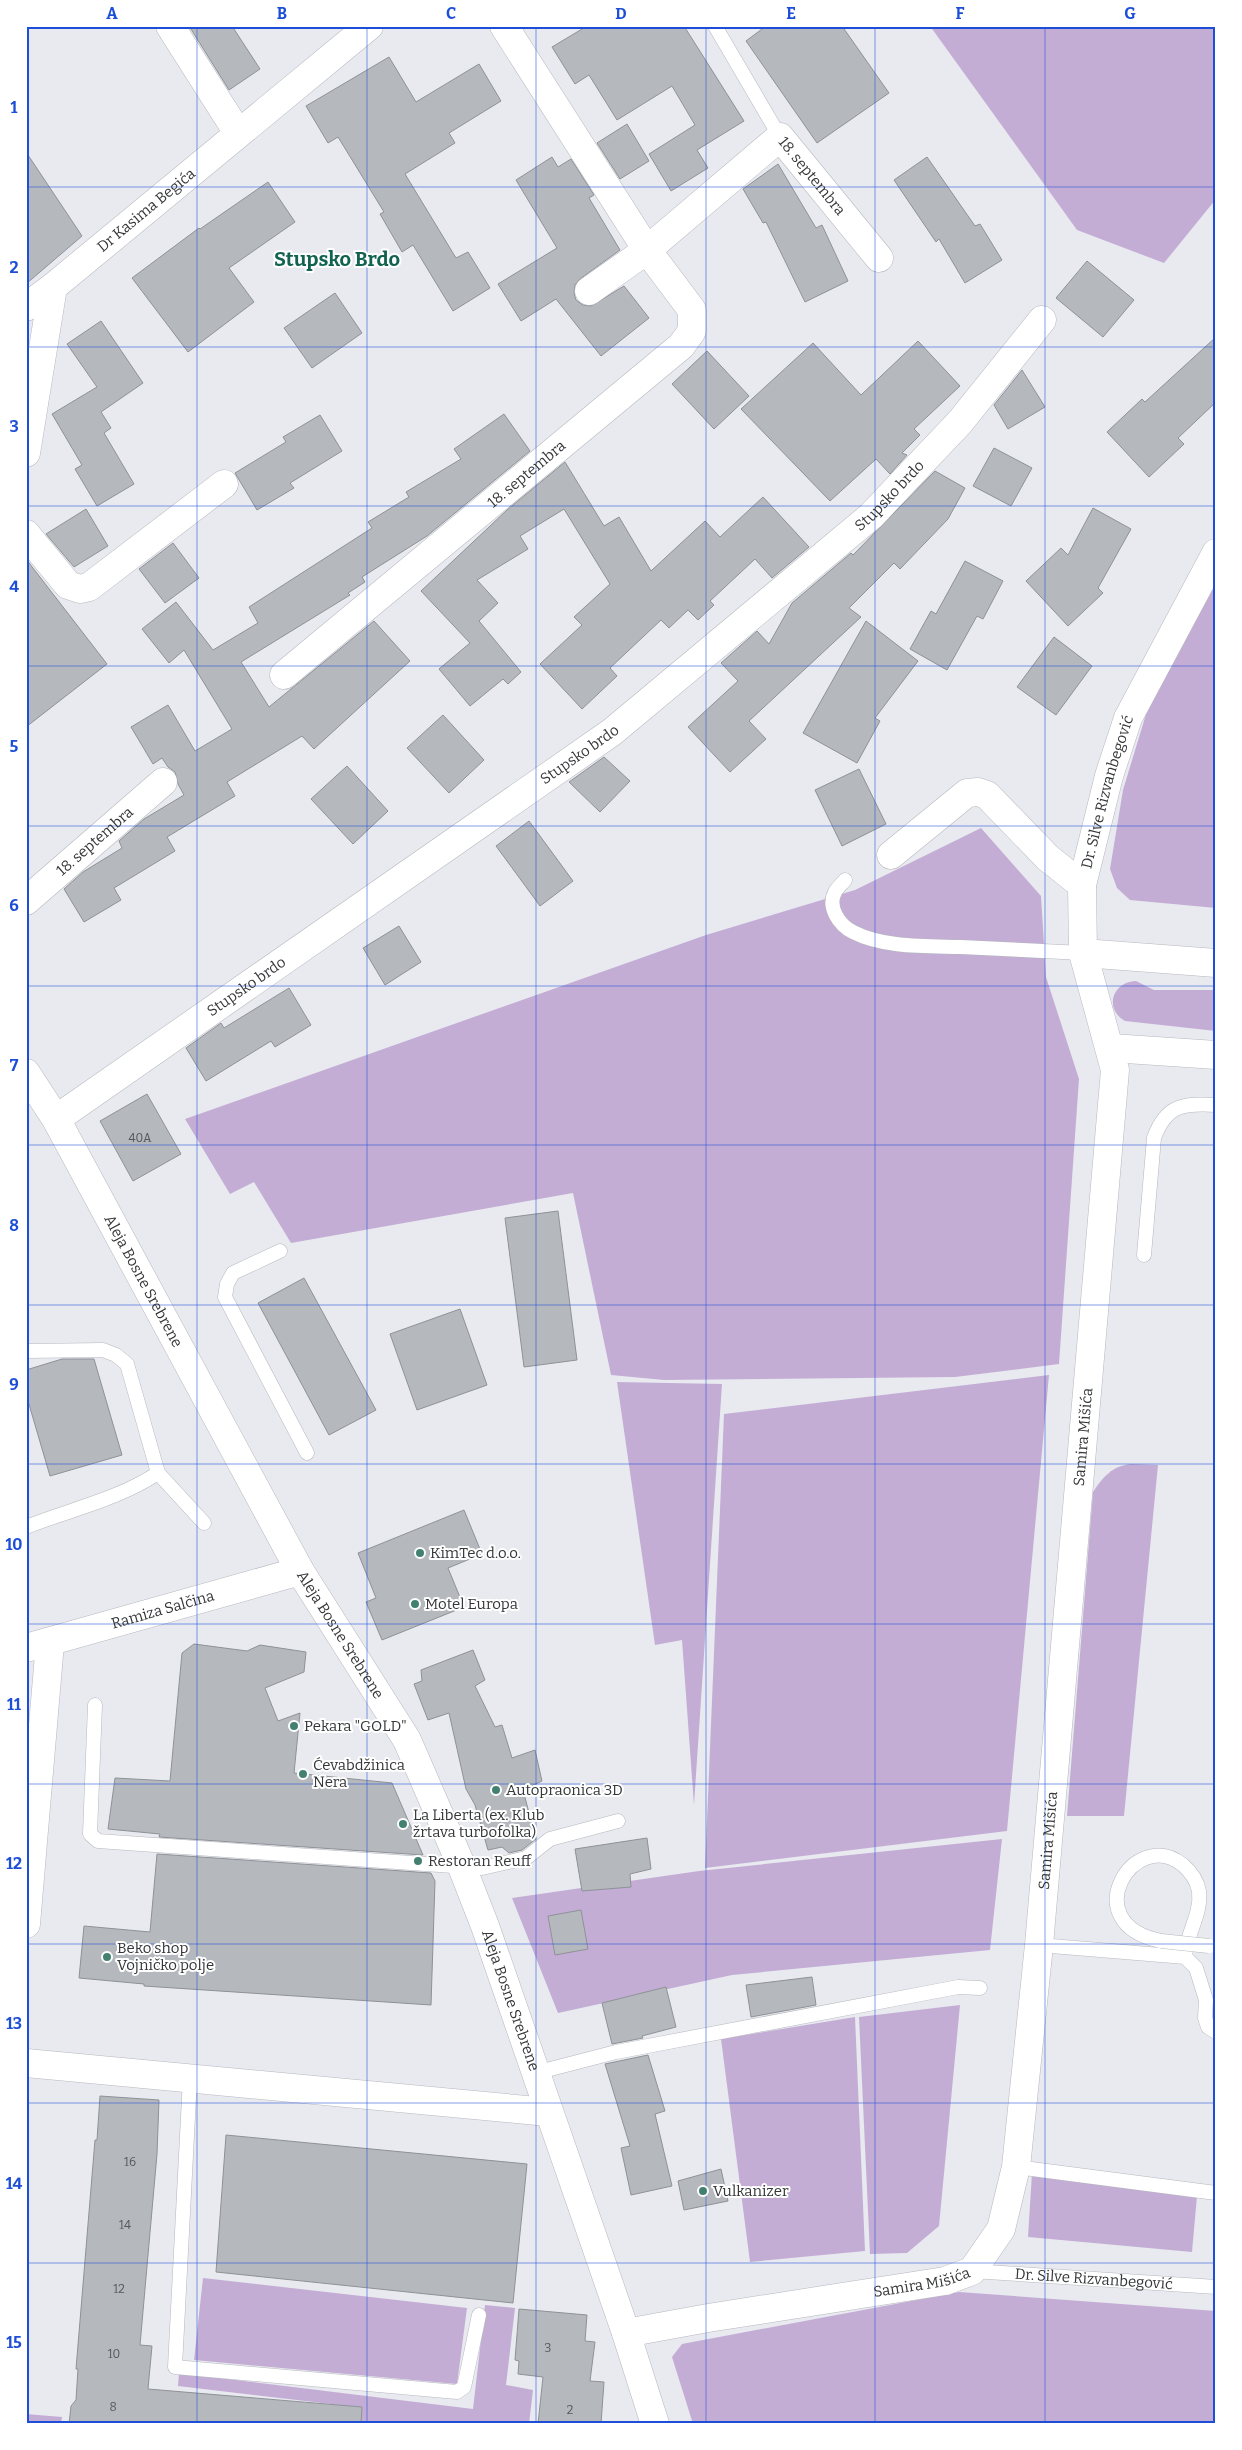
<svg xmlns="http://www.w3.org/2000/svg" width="1242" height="2450" font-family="Bitter,serif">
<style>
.green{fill:#c4add5}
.building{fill:#b5b9be;stroke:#8e9297}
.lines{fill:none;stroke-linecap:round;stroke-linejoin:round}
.lane-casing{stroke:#b6b8be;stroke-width:15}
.street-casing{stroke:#b6b8be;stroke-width:29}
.secondary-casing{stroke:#b6b8be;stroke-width:29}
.lane{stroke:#fff;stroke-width:14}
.street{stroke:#fff;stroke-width:28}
.secondary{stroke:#fff;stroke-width:28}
.lane-bridge-casing{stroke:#b6b8be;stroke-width:15;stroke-linecap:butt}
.lane-bridge{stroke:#fff;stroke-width:14}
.grid{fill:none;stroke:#1d4ed8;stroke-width:1;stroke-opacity:0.55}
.poi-dot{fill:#42816f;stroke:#fff;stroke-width:2}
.labels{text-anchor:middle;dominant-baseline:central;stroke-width:4;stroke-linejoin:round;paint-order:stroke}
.number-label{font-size:12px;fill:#55575a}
.street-label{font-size:15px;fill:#353638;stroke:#fff}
.poi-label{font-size:15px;fill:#353638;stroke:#fff;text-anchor:start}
.district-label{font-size:20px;font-weight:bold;fill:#116350;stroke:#fff}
.neatline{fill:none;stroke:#1d4ed8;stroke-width:2}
.grid-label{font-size:16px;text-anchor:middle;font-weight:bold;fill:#1d4ed8}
</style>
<rect width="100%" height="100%" fill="#e8eaf0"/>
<g class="green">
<path d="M 930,26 L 1216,26 L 1216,199 L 1164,263 L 1077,230 Z"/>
<path d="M 1216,582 L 1216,908 L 1130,900 L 1117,888 L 1110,869 L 1123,790 L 1147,711 Z"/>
<path d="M 981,828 L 1041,896 L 1046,977 L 1079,1079 L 1059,1364 L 955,1377 L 664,1380 L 611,1375 L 573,1193 L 291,1243 L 254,1182 L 230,1194 L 185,1119 L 706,935 L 855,890 Z"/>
<path d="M 1136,981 L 1154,990 L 1216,990 L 1216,1031 L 1125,1021 C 1104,1009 1112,982 1136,981 Z"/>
<path d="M 1049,1375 L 1007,1831 L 705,1868 L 724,1414 Z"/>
<path d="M 617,1382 L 722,1384 L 694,1805 L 682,1640 L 655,1645 Z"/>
<path d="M 1131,1464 L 1158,1465 L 1124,1816 L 1067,1816 L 1093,1492 C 1103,1477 1112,1466 1131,1464 Z"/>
<path d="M 1002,1839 L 990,1950 L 732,1975 L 558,2013 L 512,1898 L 699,1871 Z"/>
<path d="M 960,2005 L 939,2226 L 907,2253 L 870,2254 L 859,2017 Z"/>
<path d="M 855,2017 L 865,2251 L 750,2262 L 721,2039 Z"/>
<path d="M 1032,2173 L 1197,2196 L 1192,2252 L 1028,2237 Z"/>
<path d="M 203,2278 L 467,2308 L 457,2384 L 194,2360 Z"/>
<path d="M 959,2292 L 1216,2311 L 1216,2424 L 693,2424 L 672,2357 L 682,2344 Z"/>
<path d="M 485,2305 L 515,2308 L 506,2385 L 533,2390 L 529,2424 L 345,2424 L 348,2406 L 178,2386 L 179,2373 L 473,2409 Z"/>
<path d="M 26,2414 L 62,2417 L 61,2424 L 26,2424 Z"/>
</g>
<g class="building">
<path d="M 189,26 L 232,26 L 260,69 L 229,90 Z"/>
<path d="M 587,26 L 684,26 L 744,121 L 697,150 L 708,168 L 671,191 L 649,154 L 695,125 L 672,86 L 617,120 L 589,75 L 575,84 L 552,47 Z"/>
<path d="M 766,26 L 842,26 L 889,93 L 817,143 L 746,41 Z"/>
<path d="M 389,57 L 416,102 L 479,64 L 501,101 L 449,133 L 455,143 L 405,174 L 456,258 L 468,252 L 490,288 L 453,311 L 413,245 L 402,252 L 380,214 L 384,212 L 338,137 L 328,143 L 306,106 Z"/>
<path d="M 627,124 L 649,161 L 620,179 L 597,143 Z"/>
<path d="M 26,152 L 82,236 L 26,284 Z"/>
<path d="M 552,157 L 558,167 L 571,159 L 594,195 L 589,198 L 620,250 L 580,279 L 575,285 L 574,293 L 576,300 L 583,305 L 591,306 L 624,286 L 649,318 L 601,356 L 556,299 L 521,321 L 498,284 L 557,248 L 516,180 Z"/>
<path d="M 927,157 L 975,226 L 980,224 L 1002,260 L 965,283 L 939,239 L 936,242 L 894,180 Z"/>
<path d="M 778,164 L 816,228 L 822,225 L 848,281 L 805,302 L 766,222 L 763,223 L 743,189 Z"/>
<path d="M 268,182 L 295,222 L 229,268 L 254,302 L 188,352 L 132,278 L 199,228 L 200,229 Z"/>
<path d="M 1087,261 L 1134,300 L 1103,337 L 1056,298 Z"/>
<path d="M 335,293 L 362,333 L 312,368 L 284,328 Z"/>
<path d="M 101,321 L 143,383 L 101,412 L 111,428 L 104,433 L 134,484 L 97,506 L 75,469 L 82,465 L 52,414 L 97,387 L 67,344 Z"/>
<path d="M 1216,337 L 1216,402 L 1178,438 L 1184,444 L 1149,477 L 1107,432 L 1142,399 L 1145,402 Z"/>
<path d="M 918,341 L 960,386 L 914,429 L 920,435 L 902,453 L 907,455 L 890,474 L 876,459 L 830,501 L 741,409 L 813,343 L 861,395 Z"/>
<path d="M 707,351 L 749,396 L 714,429 L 672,384 Z"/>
<path d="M 1022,370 L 1045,407 L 1008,429 L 994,405 Z"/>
<path d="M 504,414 L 530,451 L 427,536 L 362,577 L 365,582 L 348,593 L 350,595 L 241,662 L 269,707 L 374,621 L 410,661 L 314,749 L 302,736 L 227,782 L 235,796 L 167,837 L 175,851 L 114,888 L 121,900 L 84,922 L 64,889 L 83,872 L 122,848 L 119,841 L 144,819 L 184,795 L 178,784 L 175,772 L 168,767 L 162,758 L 153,764 L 131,727 L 168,705 L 195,751 L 232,729 L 184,650 L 169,663 L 142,629 L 176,602 L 213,650 L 258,623 L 249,607 L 372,528 L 368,522 L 409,497 L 406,492 L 461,459 L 454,449 Z"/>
<path d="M 320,415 L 342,451 L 290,483 L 294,488 L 257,510 L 235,473 L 286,442 L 283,437 Z"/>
<path d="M 994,448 L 1032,468 L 1011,506 L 973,486 Z"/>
<path d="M 565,462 L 604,526 L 619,517 L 651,571 L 705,521 L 720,537 L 763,497 L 809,547 L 772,578 L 755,559 L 710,601 L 714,605 L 698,620 L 688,610 L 669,628 L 661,620 L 610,668 L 617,676 L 582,709 L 540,664 L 582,625 L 574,617 L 610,584 L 564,509 L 520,536 L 528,549 L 477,580 L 498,603 L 479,621 L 521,672 L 508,684 L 503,679 L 470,706 L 439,669 L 470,643 L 421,591 L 507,510 Z"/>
<path d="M 935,471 L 965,488 L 948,519 L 900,569 L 894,563 L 849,608 L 861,617 L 749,721 L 766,739 L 730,772 L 688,727 L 738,681 L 721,663 L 757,631 L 769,644 L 792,603 L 851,553 L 853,555 Z"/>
<path d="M 1093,508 L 1131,529 L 1098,588 L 1103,593 L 1068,626 L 1026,581 L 1061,548 L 1068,555 Z"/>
<path d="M 86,509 L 108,546 L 74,567 L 46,534 Z"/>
<path d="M 173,543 L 199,578 L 165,603 L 139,569 Z"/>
<path d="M 26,559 L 107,664 L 26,727 Z"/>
<path d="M 965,561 L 1003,581 L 983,619 L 977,616 L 947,670 L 910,649 L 931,611 L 936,614 Z"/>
<path d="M 866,621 L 918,661 L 875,718 L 880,721 L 857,763 L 803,733 Z"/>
<path d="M 1054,637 L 1092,666 L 1056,715 L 1017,687 Z"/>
<path d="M 443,715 L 484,760 L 449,793 L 407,748 Z"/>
<path d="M 604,757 L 630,781 L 600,812 L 569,782 Z"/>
<path d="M 347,766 L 388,811 L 353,844 L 311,799 Z"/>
<path d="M 859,769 L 886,824 L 842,846 L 815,790 Z"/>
<path d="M 529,821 L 573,881 L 540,906 L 496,846 Z"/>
<path d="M 399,926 L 421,962 L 385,985 L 363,948 Z"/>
<path d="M 289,988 L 311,1025 L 275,1047 L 271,1041 L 206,1081 L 186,1048 L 221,1023 L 224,1028 Z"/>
<path d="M 147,1094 L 181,1154 L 133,1181 L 100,1121 Z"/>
<path d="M 558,1211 L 577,1360 L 524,1367 L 505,1218 Z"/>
<path d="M 304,1278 L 376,1410 L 329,1435 L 258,1303 Z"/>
<path d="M 460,1309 L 487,1385 L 417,1410 L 390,1334 Z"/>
<path d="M 62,1359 L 94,1359 L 122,1455 L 50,1476 L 26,1394 L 26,1370 Z"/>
<path d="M 464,1510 L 482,1554 L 448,1568 L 464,1607 L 382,1640 L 366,1602 L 376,1598 L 358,1553 Z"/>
<path d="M 194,1644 L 247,1651 L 260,1645 L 306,1652 L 304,1672 L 265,1688 L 278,1721 L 300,1713 L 294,1773 L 392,1783 L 423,1855 L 159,1837 L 160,1834 L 108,1829 L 115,1778 L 170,1781 L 182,1653 Z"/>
<path d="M 473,1650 L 485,1680 L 475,1686 L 495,1727 L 502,1725 L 512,1758 L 535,1750 L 542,1781 L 523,1790 L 536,1839 L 522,1850 L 509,1853 L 502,1847 L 488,1850 L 475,1805 L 466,1789 L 449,1713 L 428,1720 L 414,1684 L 422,1681 L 421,1670 Z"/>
<path d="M 647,1838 L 651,1869 L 630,1874 L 631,1887 L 582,1891 L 575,1849 Z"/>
<path d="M 157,1854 L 431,1873 L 435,1881 L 431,2005 L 144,1986 L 144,1984 L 79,1978 L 84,1926 L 150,1932 Z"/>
<path d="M 581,1910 L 588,1949 L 555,1955 L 548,1916 Z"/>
<path d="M 812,1977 L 816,2005 L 751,2017 L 746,1985 Z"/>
<path d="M 666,1987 L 676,2027 L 642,2036 L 643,2038 L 612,2044 L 602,2003 Z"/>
<path d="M 648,2055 L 665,2111 L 655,2114 L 672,2186 L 631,2195 L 621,2148 L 630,2146 L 605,2064 Z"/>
<path d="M 100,2096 L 159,2100 L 157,2154 L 140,2345 L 152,2346 L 148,2389 L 362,2407 L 361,2424 L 69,2424 L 71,2406 L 76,2400 L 78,2369 L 76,2369 L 95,2140 L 97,2140 Z"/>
<path d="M 226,2135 L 527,2164 L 513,2303 L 216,2272 Z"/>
<path d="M 721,2169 L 728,2201 L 684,2210 L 678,2181 Z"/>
<path d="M 519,2309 L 587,2315 L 585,2341 L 595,2342 L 590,2381 L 604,2382 L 601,2424 L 538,2424 L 543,2377 L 518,2374 L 519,2361 L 515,2360 Z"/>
</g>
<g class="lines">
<defs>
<g id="lane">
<path d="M 715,26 L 780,137"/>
<path d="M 845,880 C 842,884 837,888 835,892 C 827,907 839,925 853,932 C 884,948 927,946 961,947 C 1002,949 1042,951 1083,953"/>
<path d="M 280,1251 L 233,1273 L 227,1284 L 225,1297 L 307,1453"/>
<path d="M 1144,1255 L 1154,1138 C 1166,1105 1183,1103 1216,1105"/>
<path d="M 26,1351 L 103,1350 L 116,1355 L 127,1364 L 158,1473 C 117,1500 71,1509 26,1527"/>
<path d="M 158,1473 L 204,1523"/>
<path d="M 95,1705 L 90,1834 L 98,1841 L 482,1868 L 526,1858 L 550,1839 L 618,1821"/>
<path d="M 1161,1941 C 1074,1924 1134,1825 1183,1865 C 1191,1872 1197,1880 1199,1891 C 1202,1914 1186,1934 1185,1957"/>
<path d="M 1039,1945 L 1185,1957 L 1196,1968 L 1206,2000 L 1205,2018 L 1208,2027 L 1216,2032"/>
<path d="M 535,2073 L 616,2052 L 958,1987 L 980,1988"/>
<path d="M 190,2078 L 175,2367 L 457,2392 L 464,2387 L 479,2315"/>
<path d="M 1016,2167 L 1216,2193"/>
<path id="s1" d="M 972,2271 L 1216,2287"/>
</g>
<g id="street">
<path d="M 170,26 L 238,133"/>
<path id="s2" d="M 589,291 L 647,250 L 780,137 L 879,258"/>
<path d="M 26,307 L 53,287"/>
<path id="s3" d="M 26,453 L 53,287 L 369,26"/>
<path d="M 26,534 L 68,585 L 80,589 L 89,587 L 224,484"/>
<path id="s4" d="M 284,675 L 681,346 L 692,331 L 692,310 L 647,250 L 504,26"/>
<path d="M 891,855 L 967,793 L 978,792 L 987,795 L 1048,858 L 1082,885"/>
<path id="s5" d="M 26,901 L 163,782"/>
<path d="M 1083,953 L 1216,963"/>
<path d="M 1111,1048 L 1216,1055"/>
<path id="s6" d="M 56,1119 L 612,732 L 871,516 L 960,422 L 1042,320"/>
<path id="s7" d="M 26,1648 L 300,1571"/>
<path d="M 26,1924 L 50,1643"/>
<path d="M 26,2063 L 548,2112"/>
<path id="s8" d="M 626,2333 L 708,2318 L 945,2281 L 972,2271 L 1001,2229 L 1016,2167 L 1039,1945 L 1115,1070 L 1083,953 L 1082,885 L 1109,776 L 1128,718 L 1216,553"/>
</g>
<g id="secondary">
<path id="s9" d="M 26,1073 L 56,1119 L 300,1571 L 407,1740 L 462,1867 L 485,1926 L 626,2333 L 655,2424"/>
</g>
</defs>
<use href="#lane" class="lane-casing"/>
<use href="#street" class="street-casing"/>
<use href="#secondary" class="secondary-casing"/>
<use href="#lane" class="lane"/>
<use href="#street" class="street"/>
<use href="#secondary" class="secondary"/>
<defs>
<path id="lane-bridge" d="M 1161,1941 L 1209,1946"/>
</defs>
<use href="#lane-bridge" class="lane-bridge-casing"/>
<use href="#lane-bridge" class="lane-bridge"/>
</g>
<path class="grid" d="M 197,26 L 197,2424M 367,26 L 367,2424M 536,26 L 536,2424M 706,26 L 706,2424M 875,26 L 875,2424M 1045,26 L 1045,2424M 26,187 L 1216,187M 26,347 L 1216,347M 26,506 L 1216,506M 26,666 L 1216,666M 26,826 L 1216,826M 26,986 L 1216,986M 26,1145 L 1216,1145M 26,1305 L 1216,1305M 26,1464 L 1216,1464M 26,1624 L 1216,1624M 26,1784 L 1216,1784M 26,1944 L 1216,1944M 26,2103 L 1216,2103M 26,2263 L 1216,2263"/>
<g class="poi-dot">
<circle cx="420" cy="1553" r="5"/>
<circle cx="415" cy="1604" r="5"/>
<circle cx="294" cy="1726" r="5"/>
<circle cx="303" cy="1774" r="5"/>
<circle cx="496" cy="1790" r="5"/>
<circle cx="403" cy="1824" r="5"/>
<circle cx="418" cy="1861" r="5"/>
<circle cx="107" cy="1957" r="5"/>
<circle cx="703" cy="2191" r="5"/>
</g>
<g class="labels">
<g class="number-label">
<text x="140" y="1138">40A</text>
<text x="130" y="2162">16</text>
<text x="125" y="2225">14</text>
<text x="119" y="2289">12</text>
<text x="548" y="2348">3</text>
<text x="114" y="2354">10</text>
<text x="113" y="2407">8</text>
<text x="570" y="2410">2</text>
</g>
<g class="street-label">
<text stroke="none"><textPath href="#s2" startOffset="296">18. septembra</textPath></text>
<text stroke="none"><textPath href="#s3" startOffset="289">Dr Kasima Begića</textPath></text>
<text stroke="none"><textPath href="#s4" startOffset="315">18. septembra</textPath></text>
<text stroke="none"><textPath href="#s6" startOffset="1042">Stupsko brdo</textPath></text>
<text stroke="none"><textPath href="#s6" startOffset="638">Stupsko brdo</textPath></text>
<text stroke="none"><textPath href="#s8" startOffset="1854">Dr. Silve Rizvanbegović</textPath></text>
<text stroke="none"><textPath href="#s5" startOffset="91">18. septembra</textPath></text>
<text stroke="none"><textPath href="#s6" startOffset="232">Stupsko brdo</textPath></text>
<text stroke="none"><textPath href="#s9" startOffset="239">Aleja Bosne Srebrene</textPath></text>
<text stroke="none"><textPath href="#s8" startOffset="1200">Samira Mišića</textPath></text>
<text stroke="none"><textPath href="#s7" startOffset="142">Ramiza Salčina</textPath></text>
<text stroke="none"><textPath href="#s9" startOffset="644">Aleja Bosne Srebrene</textPath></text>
<text stroke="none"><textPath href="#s8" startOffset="795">Samira Mišića</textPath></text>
<text stroke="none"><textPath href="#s9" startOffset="1049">Aleja Bosne Srebrene</textPath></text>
<text stroke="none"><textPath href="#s1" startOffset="122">Dr. Silve Rizvanbegović</textPath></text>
<text stroke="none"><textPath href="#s8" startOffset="300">Samira Mišića</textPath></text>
</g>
<g class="poi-label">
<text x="430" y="1553">KimTec d.o.o.</text>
<text x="425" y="1604">Motel Europa</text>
<text x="304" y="1726">Pekara "GOLD"</text>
<text x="313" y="1765">Ćevabdžinica<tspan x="313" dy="17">Nera</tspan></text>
<text x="506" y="1790">Autopraonica 3D</text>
<text x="413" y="1815">La Liberta (ex. Klub<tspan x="413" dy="17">žrtava turbofolka)</tspan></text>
<text x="428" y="1861">Restoran Reuff</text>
<text x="117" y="1948">Beko shop<tspan x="117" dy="17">Vojničko polje</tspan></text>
<text x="713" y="2191">Vulkanizer</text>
</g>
<g class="district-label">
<text x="337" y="259">Stupsko Brdo</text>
</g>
</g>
<rect width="1242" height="2450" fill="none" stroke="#ffffff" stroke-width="55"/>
<rect x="28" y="28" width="1186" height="2394" class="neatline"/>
<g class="grid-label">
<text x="112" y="19">A</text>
<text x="282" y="19">B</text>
<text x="451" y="19">C</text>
<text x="621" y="19">D</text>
<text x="791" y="19">E</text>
<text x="960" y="19">F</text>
<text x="1130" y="19">G</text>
<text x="14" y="113">1</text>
<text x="14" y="273">2</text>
<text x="14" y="432">3</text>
<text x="14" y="592">4</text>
<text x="14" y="752">5</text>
<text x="14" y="911">6</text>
<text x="14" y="1071">7</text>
<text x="14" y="1231">8</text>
<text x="14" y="1390">9</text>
<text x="14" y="1550">10</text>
<text x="14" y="1710">11</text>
<text x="14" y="1869">12</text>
<text x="14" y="2029">13</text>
<text x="14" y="2189">14</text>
<text x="14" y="2348">15</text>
</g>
</svg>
